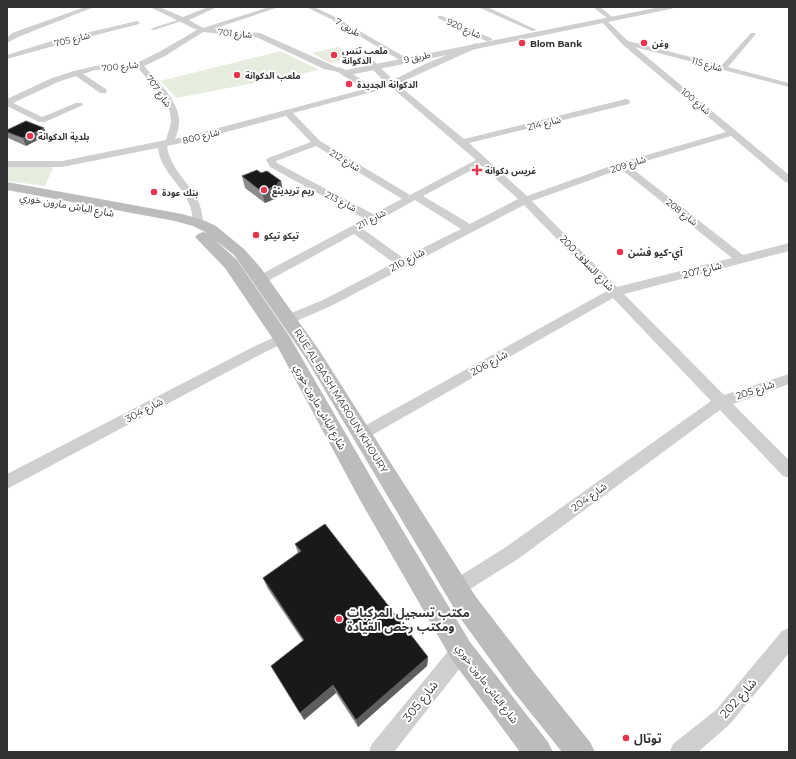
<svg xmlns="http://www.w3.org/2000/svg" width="796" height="759" font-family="Montserrat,'Noto Sans Arabic',sans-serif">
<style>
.green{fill:#e6ecde}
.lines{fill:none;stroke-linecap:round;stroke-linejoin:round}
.pedestrian{fill:#cfcfcf;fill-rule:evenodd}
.minor{fill:#cfcfcf;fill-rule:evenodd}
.tertiary{fill:#cfcfcf;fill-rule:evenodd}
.secondary{fill:#bcbcbc;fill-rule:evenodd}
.wall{fill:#8c8c8c}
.shaded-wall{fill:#5e5e5e}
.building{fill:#191919;stroke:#5e5e5e}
.poi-dot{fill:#e83550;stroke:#fff;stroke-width:1.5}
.labels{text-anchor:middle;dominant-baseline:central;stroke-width:4;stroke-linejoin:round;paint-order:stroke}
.far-street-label{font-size:9px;fill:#323232;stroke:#fff}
.far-poi-label{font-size:9px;font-weight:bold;fill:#323232;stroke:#fff;text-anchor:start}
.street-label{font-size:10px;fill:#323232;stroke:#fff}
.poi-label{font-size:10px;font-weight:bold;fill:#323232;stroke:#fff;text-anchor:start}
.near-poi-label{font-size:12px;font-weight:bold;fill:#323232;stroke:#fff;text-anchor:start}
.near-street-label{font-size:12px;fill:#323232;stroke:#fff}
</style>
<rect width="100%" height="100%" fill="#fff"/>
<g class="green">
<path d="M 338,47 L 355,58 L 330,63 L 312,53 Z"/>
<path d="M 281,51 L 319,70 L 177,98 L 160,81 Z"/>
<path d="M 54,166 L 45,186 L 7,181 L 7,167 Z"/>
</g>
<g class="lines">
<path class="pedestrian" d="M 181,19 L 185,20 L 154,30 L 150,29 Z"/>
<g class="minor">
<path d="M 85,7 L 94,7 L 18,37 L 7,43 L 7,38 L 12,33 Z"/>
<path d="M 150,7 L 159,7 L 183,17 L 208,7 L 217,7 L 189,20 L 203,28 L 269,7 L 279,7 L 213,29 L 260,33 L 343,70 L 339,72 L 324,69 L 256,37 L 203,32 L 165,56 L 144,66 C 156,79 181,103 179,123 C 179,128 177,134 175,139 L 196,134 L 365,89 L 342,75 L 342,71 L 348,71 L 373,87 L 386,83 L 368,65 L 368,61 L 374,61 L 393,80 L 425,64 L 476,43 L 480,45 L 479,47 L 397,84 L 464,139 L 626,99 L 629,100 L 630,102 L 629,104 L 469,143 L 527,196 L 619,163 L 726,132 L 622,44 L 602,22 L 602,20 L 606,20 L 628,41 L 722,65 L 751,33 L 755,33 L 755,35 L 728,67 L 789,83 L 789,87 L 635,47 L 789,175 L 789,183 L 785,182 L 731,136 L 629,166 L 743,255 L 789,243 L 789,251 L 624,294 L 724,395 L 789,374 L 789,384 L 733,404 L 789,460 L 789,478 L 783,476 L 720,410 L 518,559 L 462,594 L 456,597 L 450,594 L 447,588 L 450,582 L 506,547 L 711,401 L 613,298 L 367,438 L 362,440 L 357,438 L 354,434 L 357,430 L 607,291 L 524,205 L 331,306 L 294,322 L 289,323 L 284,322 L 283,319 L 284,316 L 323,300 L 394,263 L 354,234 L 264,283 L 256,283 L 254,280 L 256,277 L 365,219 L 270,167 L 266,160 L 268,158 L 311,142 L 286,116 L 200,139 L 167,146 C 171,177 203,188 203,223 L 198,226 L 193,223 C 193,189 161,177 158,148 L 62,167 L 7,167 L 7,161 L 62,161 L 166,140 C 167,135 170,128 171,122 C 172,101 150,82 137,67 L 95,70 L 83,74 L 106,89 L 107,91 L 106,93 L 100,93 L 76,76 L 58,82 L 13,103 L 42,117 L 76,103 L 82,103 L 83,105 L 45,122 L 39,122 L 7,106 L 7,99 L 52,78 L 74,71 L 95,66 L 137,63 L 159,52 L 197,30 ZM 391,87 L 476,160 L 410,195 L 320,141 L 293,113 ZM 316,146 L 402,199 L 373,214 L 277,163 L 276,161 ZM 481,165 L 518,199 L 470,224 L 423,196 ZM 621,169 L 732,258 L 617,287 L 532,201 ZM 415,200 L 461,229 L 403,258 L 363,229 Z"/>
<path d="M 306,7 L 314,7 L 335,17 L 410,60 L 406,62 L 403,62 L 331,19 Z"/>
<path d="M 478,7 L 487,7 L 537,30 L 532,31 Z"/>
<path d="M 593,7 L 600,7 L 612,17 L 607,18 Z"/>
<path d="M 438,16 L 442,16 L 493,39 L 489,41 L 486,41 L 438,18 Z"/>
<path d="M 137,21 L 140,23 L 139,24 L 57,45 L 7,59 L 7,55 L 52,41 Z"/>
<path d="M 282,334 L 287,336 L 289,339 L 287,342 L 267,351 L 7,489 L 7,474 L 257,345 Z"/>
<path d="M 789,628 L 789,653 L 730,724 L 698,752 L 670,752 L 673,744 L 716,710 L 782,631 Z"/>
<path d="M 461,641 L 468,644 L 471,651 L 468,658 L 394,752 L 369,752 L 372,744 L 454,644 Z"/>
</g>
<path class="tertiary" d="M 660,7 L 675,7 L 671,9 L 345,76 L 334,70 L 339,67 L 346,70 Z"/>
<path class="secondary" d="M 7,182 L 182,214 L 203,220 L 216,226 L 244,249 L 260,267 L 319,350 L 476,597 L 533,671 L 590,742 L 595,752 L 562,752 L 513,691 L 458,615 L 307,360 L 248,275 L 234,255 L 214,239 L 237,260 L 288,334 L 376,486 L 470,642 L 548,742 L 553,752 L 520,752 L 452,660 L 360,500 L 275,342 L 225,268 L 195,237 L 198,234 L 203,232 L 207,233 L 193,226 L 175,221 L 7,190 Z"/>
</g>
<g class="wall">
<path d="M 7,130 L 47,135 L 26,146 L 8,138 L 7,136 Z"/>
<path d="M 261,173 L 281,181 L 283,192 L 280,193 L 281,196 L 265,203 L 245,188 L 242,176 Z"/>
<path d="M 295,544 L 428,657 L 427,666 L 358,727 L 336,693 L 304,720 L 303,641 L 268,589 L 263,578 L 298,553 Z"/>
</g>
<g class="shaded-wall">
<path d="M 44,128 L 47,135 L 26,146 L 23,138 Z"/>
<path d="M 281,181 L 283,192 L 280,193 L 281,196 L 265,203 L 262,192 L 277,183 Z"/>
<path d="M 428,657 L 427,666 L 358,727 L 356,720 Z"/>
<path d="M 333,685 L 336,693 L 304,720 L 300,713 Z"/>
</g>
<g class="building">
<path d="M 26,121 L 44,128 L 23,138 L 7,132 L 7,130 Z"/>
<path d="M 257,170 L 261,173 L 267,171 L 281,181 L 277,183 L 279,184 L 262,192 L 242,176 Z"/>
<path d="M 325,524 L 428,657 L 356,720 L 333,685 L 300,713 L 271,666 L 304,640 L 263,578 L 301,551 L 295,544 Z"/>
</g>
<g class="poi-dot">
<circle cx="522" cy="43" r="4"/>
<circle cx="644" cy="43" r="4"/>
<circle cx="334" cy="55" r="4"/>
<circle cx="237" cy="75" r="4"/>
<circle cx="349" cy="84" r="4"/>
<circle cx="30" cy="136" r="4"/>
<path d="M475 164h4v4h4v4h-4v4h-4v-4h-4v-4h4z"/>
<circle cx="264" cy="190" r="4"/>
<circle cx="154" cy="192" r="4"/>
<circle cx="256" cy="235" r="4"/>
<circle cx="620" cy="252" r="4"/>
<circle cx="339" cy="619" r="4"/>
<circle cx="626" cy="738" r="4"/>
</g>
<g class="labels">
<g class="far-street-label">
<text transform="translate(348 27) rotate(31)">7 طريق</text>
<text transform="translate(464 28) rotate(24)">شارع 920</text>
<text transform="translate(235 33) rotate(5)">شارع 701</text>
<text transform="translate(72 39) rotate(-14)">شارع 705</text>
<text transform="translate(417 57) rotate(-12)">9 طريق</text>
<text transform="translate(707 64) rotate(15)">شارع 115</text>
<text transform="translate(120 66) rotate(-6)">شارع 700</text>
<text transform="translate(159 91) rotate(55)">شارع 707</text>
<text transform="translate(696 101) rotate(40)">شارع 100</text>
<text transform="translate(544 123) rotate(-14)">شارع 214</text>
<text transform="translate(201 136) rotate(-14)">800 شارع</text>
<text transform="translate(345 160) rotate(31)">شارع 212</text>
<text transform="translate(628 164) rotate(-18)">شارع 209</text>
<text transform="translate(341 201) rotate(27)">شارع 213</text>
<text transform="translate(682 212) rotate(38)">شارع 208</text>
<text transform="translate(371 219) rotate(-28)">شارع 211</text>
</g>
<g class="far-poi-label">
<text x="530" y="43">Blom Bank</text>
<text x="652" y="43">وغن</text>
<text x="342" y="50">ملعب تنس<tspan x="342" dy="10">الدكوانة</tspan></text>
<text x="245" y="75">ملعب الدكوانة</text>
<text x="357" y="84">الدكوانة الجديدة</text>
<text x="38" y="136">بلدية الدكوانة</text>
<text x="485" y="170">غريس دكوانة</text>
<text x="272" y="190">ريم تريدينغ</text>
<text x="162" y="192">بنك عودة</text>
<text x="264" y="235">تيكو تيكو</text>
</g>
<g class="street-label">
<text transform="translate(67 205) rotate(10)">شارع الباش مارون خوري</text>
<text transform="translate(407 260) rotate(-28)">شارع 210</text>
<text transform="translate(587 263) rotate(46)">200 شارع السلاف</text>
<text transform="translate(702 270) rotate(-15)">شارع 207</text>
<text transform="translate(489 363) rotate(-29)">شارع 206</text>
<text transform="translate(755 390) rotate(-19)">شارع 205</text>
<text transform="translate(341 401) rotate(58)">RUE AL BASH MAROUN KHOURY</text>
<text transform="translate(320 407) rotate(61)">شارع الباش مارون خوري</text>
<text transform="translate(144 410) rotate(-28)">شارع 304</text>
<text transform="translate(589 497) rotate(-36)">شارع 204</text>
<text transform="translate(487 684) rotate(53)">شارع الباش مارون خوري</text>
</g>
<g class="poi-label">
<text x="628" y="252">آي-كيو فشن</text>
</g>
<g class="near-poi-label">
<text x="347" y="612">مكتب تسجيل المركبات<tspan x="347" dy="14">ومكتب رخص القيادة</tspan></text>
<text x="634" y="738">توتال</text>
</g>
<g class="near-street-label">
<text transform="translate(738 698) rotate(-49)">شارع 202</text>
<text transform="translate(420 701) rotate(-52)">شارع 305</text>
</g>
</g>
<rect width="796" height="759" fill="none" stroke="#323232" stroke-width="16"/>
</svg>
